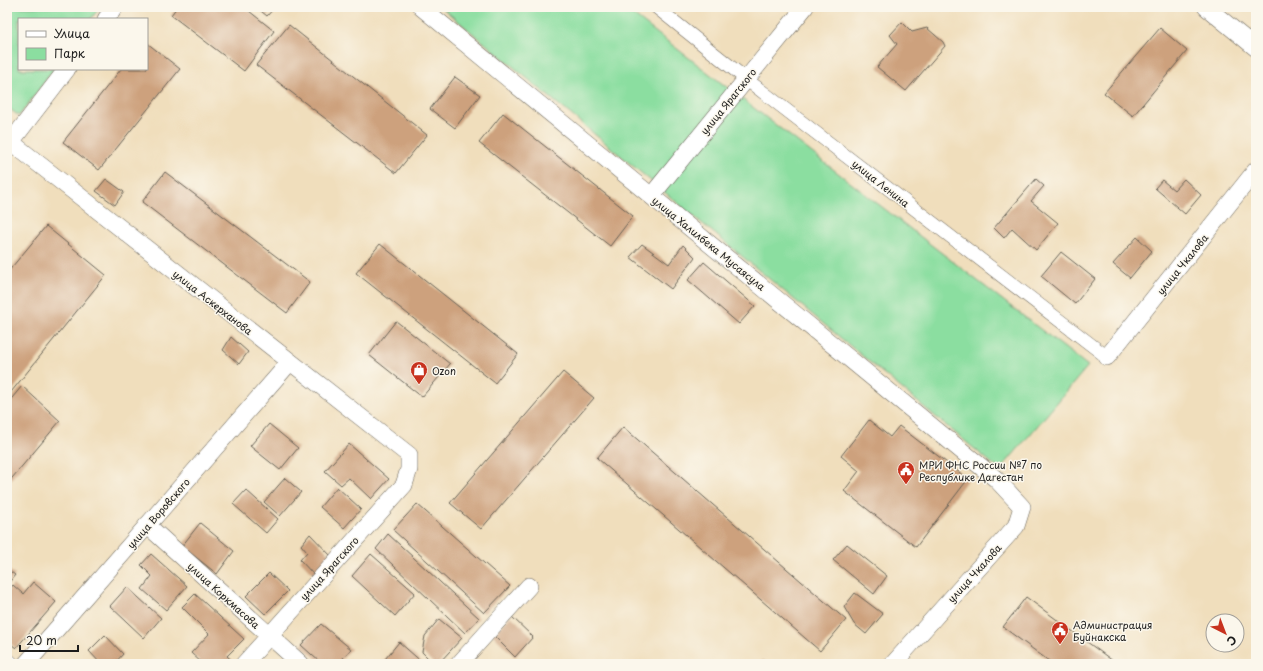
<svg xmlns="http://www.w3.org/2000/svg" width="1263" height="671" font-family="'Playpen Sans',sans-serif">
<style>
.green{fill:#8bdea0;stroke:#547d5e}
.building{fill:#cda17d}
.lines{fill:none;stroke-linecap:round;stroke-linejoin:round}
.pedestrian-casing{stroke:#666054;stroke-width:14}
.minor-casing{stroke:#666054;stroke-width:18}
.pedestrian{stroke:#fff;stroke-width:13}
.minor{stroke:#fff;stroke-width:17}
.labels{text-anchor:middle;dominant-baseline:central;stroke-width:3;stroke-linejoin:round;paint-order:stroke}
.street-label{font-size:10px;fill:#1c1c1c;stroke:#fbf7ec}
.poi-label{font-size:10px;fill:#1c1c1c;stroke:#fbf7ec;text-anchor:start}
</style>
<rect width="100%" height="100%" fill="#fbf7ec"/>
<filter id="ink" filterUnits="userSpaceOnUse"><feTurbulence type="fractalNoise" baseFrequency=".025" numOctaves="2"/><feDisplacementMap in="SourceGraphic" scale="8" xChannelSelector="R" yChannelSelector="G"/><feConvolveMatrix kernelMatrix="1 2 1 2 8 2 1 2 1" color-interpolation-filters="sRGB"/></filter>
<filter id="wash" filterUnits="userSpaceOnUse"><feTurbulence type="fractalNoise" baseFrequency=".012" numOctaves="4" result="noise"/><feDisplacementMap in="SourceGraphic" scale="16" xChannelSelector="R" yChannelSelector="G"/><feGaussianBlur stdDeviation="0.9" result="paint"/><feColorMatrix in="noise" values="0 0 0 0 0 0 0 0 0 0 0 0 0 0 0 0 0 1.4 0 .05"/><feComposite in="paint" operator="in"/></filter>
<g filter="url(#wash)">
<rect width="100%" height="100%" fill="#f0debc"/>
<g class="green">
<path d="M 7,7 L 100,7 L 91,19 L 19,19 L 19,69 L 54,69 L 19,116 L 7,107 Z"/>
<path d="M 441,7 L 623,7 L 1088,366 L 1000,470 Z"/>
</g>
<g id="blocks">
<g class="building">
<path d="M 177,7 L 244,7 L 274,31 L 244,71 L 171,15 Z"/>
<path d="M 256,7 L 275,7 L 267,16 Z"/>
<path d="M 902,22 L 912,32 L 927,28 L 943,42 L 945,46 L 906,91 L 877,67 L 897,44 L 890,35 Z"/>
<path d="M 289,25 L 427,135 L 396,173 L 256,65 Z"/>
<path d="M 1160,28 L 1187,51 L 1133,116 L 1104,93 Z"/>
<path d="M 147,43 L 180,69 L 99,170 L 63,142 L 121,69 L 147,69 Z"/>
<path d="M 455,77 L 480,95 L 455,128 L 430,109 Z"/>
<path d="M 503,113 L 633,216 L 610,246 L 479,143 Z"/>
<path d="M 165,172 L 310,282 L 287,313 L 142,202 Z"/>
<path d="M 106,179 L 124,192 L 115,205 L 96,191 Z"/>
<path d="M 1036,179 L 1044,186 L 1031,201 L 1058,223 L 1036,250 L 1012,228 L 1004,238 L 994,228 Z"/>
<path d="M 1184,179 L 1201,195 L 1185,214 L 1155,188 L 1162,180 L 1174,190 Z"/>
<path d="M 46,226 L 106,275 L 7,397 L 7,273 Z"/>
<path d="M 1137,237 L 1152,251 L 1130,278 L 1113,264 Z"/>
<path d="M 380,244 L 518,354 L 495,383 L 356,273 Z"/>
<path d="M 642,244 L 669,264 L 683,245 L 695,257 L 671,289 L 630,257 Z"/>
<path d="M 1061,252 L 1095,279 L 1075,304 L 1041,276 Z"/>
<path d="M 704,262 L 755,306 L 739,324 L 688,280 Z"/>
<path d="M 396,321 L 450,364 L 422,397 L 369,355 Z"/>
<path d="M 231,337 L 248,352 L 239,364 L 223,350 Z"/>
<path d="M 563,372 L 594,398 L 481,529 L 450,503 Z"/>
<path d="M 22,386 L 60,421 L 7,484 L 7,404 Z"/>
<path d="M 869,420 L 890,437 L 899,426 L 968,479 L 916,547 L 844,491 L 859,471 L 841,456 Z"/>
<path d="M 269,424 L 298,448 L 280,470 L 250,446 Z"/>
<path d="M 623,427 L 846,620 L 820,651 L 597,458 Z"/>
<path d="M 349,444 L 389,479 L 371,499 L 349,478 L 341,485 L 325,471 Z"/>
<path d="M 285,478 L 301,492 L 280,516 L 264,502 Z"/>
<path d="M 337,487 L 361,509 L 344,528 L 320,507 Z"/>
<path d="M 246,490 L 278,519 L 266,533 L 233,504 Z"/>
<path d="M 417,504 L 510,586 L 484,613 L 393,530 Z"/>
<path d="M 200,523 L 234,551 L 217,574 L 182,546 Z"/>
<path d="M 310,534 L 331,556 L 314,575 L 300,560 L 307,552 L 301,545 Z"/>
<path d="M 388,534 L 479,618 L 465,633 L 376,549 Z"/>
<path d="M 847,544 L 887,576 L 874,594 L 833,560 Z"/>
<path d="M 151,554 L 187,586 L 166,610 L 142,589 L 152,576 L 141,565 Z"/>
<path d="M 371,554 L 415,593 L 395,616 L 352,576 Z"/>
<path d="M 7,569 L 15,575 L 7,585 Z"/>
<path d="M 269,573 L 288,591 L 265,614 L 246,596 Z"/>
<path d="M 33,582 L 56,602 L 16,648 L 7,641 L 7,592 L 13,585 L 23,594 Z"/>
<path d="M 127,587 L 161,618 L 144,638 L 110,606 Z"/>
<path d="M 855,593 L 883,614 L 866,634 L 854,624 L 844,607 Z"/>
<path d="M 195,594 L 244,639 L 227,656 L 236,664 L 203,664 L 191,653 L 209,634 L 182,607 Z"/>
<path d="M 1026,597 L 1117,664 L 1053,664 L 1003,627 Z"/>
<path d="M 511,616 L 533,637 L 515,657 L 493,635 Z"/>
<path d="M 439,619 L 462,638 L 438,664 L 434,664 L 422,652 L 425,636 Z"/>
<path d="M 321,624 L 351,649 L 338,664 L 322,664 L 301,645 Z"/>
<path d="M 105,635 L 123,654 L 114,664 L 101,664 L 89,651 Z"/>
<path d="M 399,642 L 424,664 L 381,664 Z"/>
<path d="M 763,660 L 768,664 L 760,664 Z"/>
</g>
</g>
</g>
<g filter="url(#ink)">
<use href="#blocks" fill-opacity="0" stroke="#666054" stroke-width="1"/>
<g class="lines">
<defs>
<path id="pedestrian" d="M 656,7 L 746,79 L 1107,357"/>
<g id="minor">
<path d="M 421,7 L 996,479 L 1022,507 L 1016,526 L 893,664"/>
<path d="M 1206,7 L 1256,48"/>
<path d="M 106,19 L 115,7"/>
<path d="M 7,139 L 409,455 L 409,469 L 404,485 L 244,664"/>
<path d="M 7,147 L 67,69"/>
<path d="M 652,195 L 805,7"/>
<path d="M 1107,357 L 1256,170"/>
<path d="M 147,525 L 301,664"/>
<path d="M 7,661 L 10,664"/>
<path d="M 26,664 L 290,362"/>
<path d="M 459,664 L 529,586"/>
</g>
</defs>
<use href="#pedestrian" class="pedestrian-casing"/>
<use href="#minor" class="minor-casing"/>
<use href="#pedestrian" class="pedestrian"/>
<use href="#minor" class="minor"/>
</g>
</g>
<defs>
<symbol id="shop-pin" viewBox="-11 -11 22 30"><path d="M0 17L-7.5 6A9.5 9.5 0 1 1 7.5 6Z" fill="#c8321e" stroke="#fbf7ec"/><path d="M-5-2.5h2.3a2.7 3.5 0 0 1 5.4 0H5L5.5 6h-11ZM-1.5-2.5h3a1.5 2.3 0 0 0-3 0Z" fill="#fff"/></symbol>
<symbol id="civic-pin" viewBox="-11 -11 22 30"><path d="M0 17L-7.5 6A9.5 9.5 0 1 1 7.5 6Z" fill="#c8321e" stroke="#fbf7ec"/><path d="M-.6-6.5H3V-4.5H.6V-3L4-1V1h2V6H-6V1h2V-1L-.6-3ZM-1.2 2.5V6h2.4V2.5Z" fill="#fff"/></symbol>
</defs>
<g fill-rule="evenodd">
<use href="#shop-pin" x="409" y="360" width="20" height="27"/>
<use href="#civic-pin" x="896" y="460" width="20" height="27"/>
<use href="#civic-pin" x="1050" y="620" width="20" height="27"/>
</g>
<g class="labels">
<g class="street-label">
<text transform="translate(728 101) rotate(-51)">улица Ярагского</text>
<text transform="translate(881 183) rotate(38)">улица Ленина</text>
<text transform="translate(709 243) rotate(39)">улица Халилбека Мусаясула</text>
<text transform="translate(1182 264) rotate(-51)">улица Чкалова</text>
<text transform="translate(213 302) rotate(38)">улица Аскерханова</text>
<text transform="translate(158 513) rotate(-49)">улица Воровского</text>
<text transform="translate(329 568) rotate(-48)">улица Ярагского</text>
<text transform="translate(974 573) rotate(-48)">улица Чкалова</text>
<text transform="translate(224 595) rotate(42)">улица Коркмасова</text>
</g>
<g class="poi-label">
<text x="432" y="370">Ozon</text>
<text x="919" y="464">МРИ ФНС России №7 по<tspan x="919" dy="12">Республике Дагестан</tspan></text>
<text x="1073" y="624">Администрация<tspan x="1073" dy="12">Буйнакска</tspan></text>
</g>
</g>
<rect width="1263" height="671" fill="none" stroke="#fbf7ec" stroke-width="24"/>
<rect x="18" y="18" width="130" height="52" fill="#fbf7ec" stroke="#a29f99"/>
<rect x="26" y="31" width="20" height="6" fill="#ffffff" stroke="#a29f99"/>
<text x="54" y="38" font-size="12" fill="#1c1c1c">Улица</text>
<rect x="26" y="48" width="20" height="12" fill="#8bdea0" stroke="#a29f99"/>
<text x="54" y="58" font-size="12" fill="#1c1c1c">Парк</text>
<g transform="translate(1225 633) rotate(138)"><circle r="19" fill="#fbf7ec" stroke="#a29f99"/>
<path d="M0-3L7 15L0 10L-7 15Z" fill="#c8321e"/>
<text y="-6" font-size="11" font-weight="bold" text-anchor="middle" fill="#1c1c1c">С</text>
</g>
<path d="M20 645v6h58v-6" fill="none" stroke="#1c1c1c" stroke-width="2"/>
<text x="26" y="645" font-size="12" fill="#1c1c1c" stroke="#fbf7ec" stroke-width="3" paint-order="stroke">20 m</text>
</svg>
